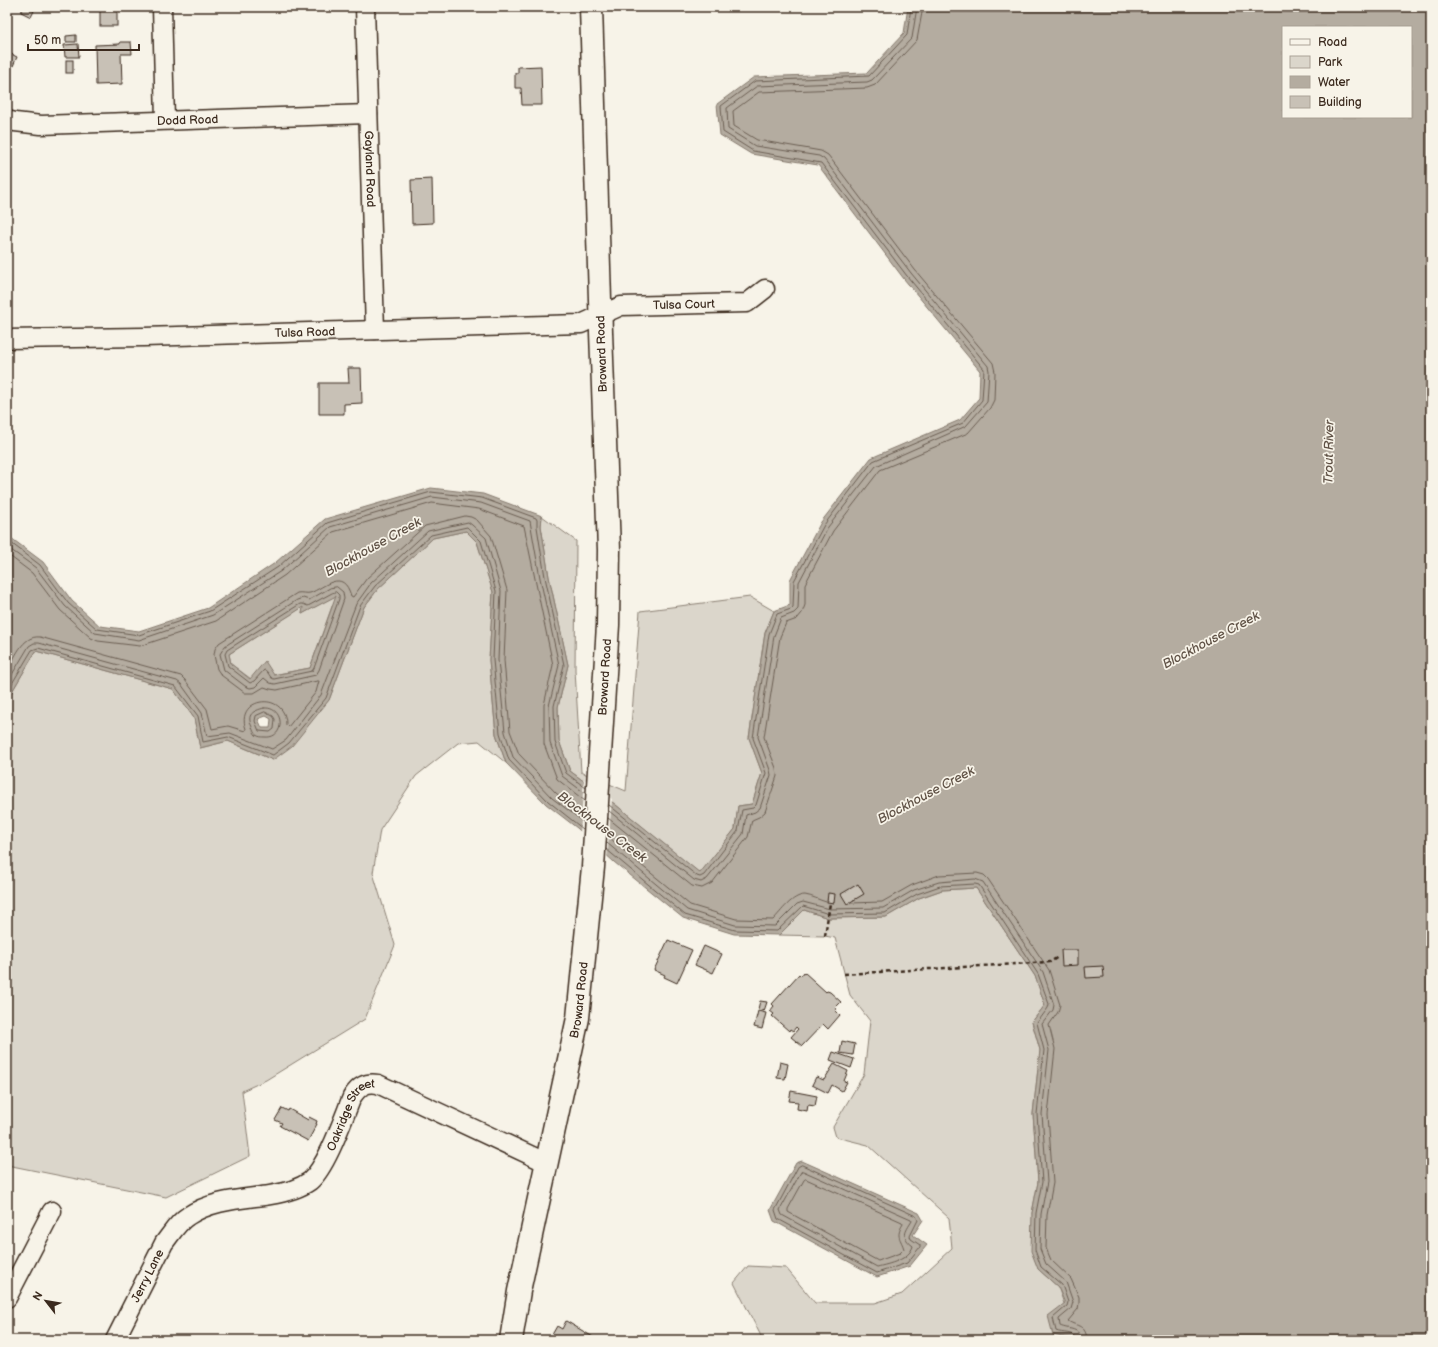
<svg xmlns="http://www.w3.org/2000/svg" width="1438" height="1347" font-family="'Balsamiq Sans',sans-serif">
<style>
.green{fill:#dbd6cb;stroke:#8b8074}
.water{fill:#b4aca0;stroke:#84786c;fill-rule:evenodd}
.pier{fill:#f7f3e8}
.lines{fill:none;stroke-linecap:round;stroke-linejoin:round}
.shore{stroke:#6b5e52;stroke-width:1}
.building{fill:#c8c1b6;stroke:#3b2a1e}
.minor-casing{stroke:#3b2a1e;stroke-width:21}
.major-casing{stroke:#3b2a1e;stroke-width:25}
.path{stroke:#3b2a1e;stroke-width:2.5;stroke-dasharray:4 3;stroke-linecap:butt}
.minor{stroke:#f7f3e8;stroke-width:18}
.major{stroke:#f7f3e8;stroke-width:22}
.labels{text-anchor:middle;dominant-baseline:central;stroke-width:3.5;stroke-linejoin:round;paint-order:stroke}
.street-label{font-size:12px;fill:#3b2a1e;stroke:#f7f3e8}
.water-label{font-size:13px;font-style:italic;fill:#5f5145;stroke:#f7f3e8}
</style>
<rect width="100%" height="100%" fill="#f7f3e8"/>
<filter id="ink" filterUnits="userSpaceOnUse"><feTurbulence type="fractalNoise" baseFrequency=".025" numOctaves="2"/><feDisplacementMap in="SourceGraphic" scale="8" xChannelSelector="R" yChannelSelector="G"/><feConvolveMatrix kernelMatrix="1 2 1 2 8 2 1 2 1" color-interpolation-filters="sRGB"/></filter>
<g filter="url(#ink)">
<g class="green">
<path d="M 542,516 L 576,541 L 575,670 L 581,772 L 626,791 L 640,611 L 750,597 L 774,611 L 765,633 L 749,738 L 762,773 L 752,804 L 738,806 L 735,829 L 700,874 L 616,805 L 570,771 L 559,741 L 558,707 L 568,665 L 549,577 L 541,526 Z"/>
<path d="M 466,531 L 477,542 L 493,592 L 489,660 L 496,734 L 506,763 L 479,741 L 458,743 L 416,776 L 380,830 L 373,873 L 395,945 L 365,1019 L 266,1080 L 242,1091 L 250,1156 L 166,1197 L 7,1165 L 7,700 L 36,651 L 173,689 L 194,718 L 200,748 L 228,741 L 273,760 L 329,700 L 364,607 L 378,589 L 433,538 Z"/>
<path d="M 336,595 L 310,668 L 251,679 L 231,664 L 229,654 L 304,606 L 302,614 Z"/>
<path d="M 976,888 L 1035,976 L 1045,1005 L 1032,1022 L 1040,1050 L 1033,1114 L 1038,1182 L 1032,1213 L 1038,1269 L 1058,1287 L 1077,1340 L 763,1340 L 734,1283 L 748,1266 L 786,1268 L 815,1303 L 875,1303 L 902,1294 L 952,1248 L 949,1218 L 868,1145 L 836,1137 L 833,1127 L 864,1074 L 870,1021 L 850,995 L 835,938 L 825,936 L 779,935 L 804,910 L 828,918 L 886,917 L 919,898 L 942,890 Z"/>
</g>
<g class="water">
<path d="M 908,7 L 1431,7 L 1431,1340 L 1077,1340 L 1053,1335 L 1048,1316 L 1065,1303 L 1058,1287 L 1038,1269 L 1031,1251 L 1032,1213 L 1038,1182 L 1033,1114 L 1040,1050 L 1032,1022 L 1045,1005 L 1035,976 L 976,888 L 942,890 L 919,898 L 886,917 L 828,918 L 804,910 L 779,935 L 734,934 L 683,918 L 614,862 L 577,828 L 546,804 L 506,763 L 496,734 L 489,660 L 493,592 L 477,542 L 466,531 L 433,538 L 378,589 L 364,607 L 329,700 L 292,746 L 273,760 L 228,741 L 200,748 L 194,718 L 173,689 L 36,651 L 7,700 L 7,535 L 43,562 L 72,601 L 100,626 L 139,631 L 208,608 L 275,563 L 325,519 L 431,488 L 483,494 L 542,516 L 541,526 L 549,577 L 568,665 L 558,707 L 559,741 L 570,771 L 616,805 L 700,873 L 735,829 L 738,806 L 752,804 L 762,773 L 749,738 L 765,633 L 774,611 L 790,605 L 790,580 L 821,522 L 871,458 L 960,420 L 979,398 L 980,371 L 904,279 L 818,165 L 751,154 L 720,135 L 717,104 L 754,77 L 867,73 L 904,33 ZM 1283,27 L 1411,27 L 1411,117 L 1283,117 ZM 336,596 L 310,668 L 274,675 L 265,661 L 250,679 L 231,664 L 229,654 L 303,607 L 302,614 ZM 266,716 L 271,719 L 270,728 L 262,728 L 258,719 Z"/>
<path d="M 802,1161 L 919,1213 L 923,1220 L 913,1235 L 927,1245 L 910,1266 L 877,1277 L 774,1221 L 770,1210 L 796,1163 Z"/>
</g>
<path class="pier" d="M 584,779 L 612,799 L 607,859 L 580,834 Z"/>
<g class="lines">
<g class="shore">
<path d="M 7,540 L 40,565 L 68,603 L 97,629 L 139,635 L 210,611 L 278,567 L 327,523 L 373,509 L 431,492 L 482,498 L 536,518 L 537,520 L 537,527 L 545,577 L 564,665 L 554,706 L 555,742 L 566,773 L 586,788"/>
<path d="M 7,547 L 36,568 L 65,606 L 95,633 L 139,640 L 213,615 L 281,571 L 330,527 L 432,497 L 481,503 L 530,521 L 540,578 L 559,665 L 549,706 L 550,743 L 562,776 L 586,794"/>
<path d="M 7,554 L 32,573 L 60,610 L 91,638 L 98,641 L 140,646 L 216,621 L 285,575 L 333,532 L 432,503 L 479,509 L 524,526 L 553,665 L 544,705 L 544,744 L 557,779 L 585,801"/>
<path d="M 337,587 L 343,592 L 344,599 L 319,670 L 316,675 L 275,684 L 270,683 L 264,678 L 255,687 L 250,688 L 245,686 L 224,670 L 220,654 L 225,646 L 297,600 L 303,598 L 309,600 L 330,588 Z"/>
<path d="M 336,592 L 339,595 L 339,599 L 314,668 L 312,671 L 274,679 C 269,678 269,671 264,670 L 254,681 L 250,683 L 228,666 L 225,654 L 227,650 L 300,604 L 303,604 L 308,606 L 332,593 Z"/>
<path d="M 7,671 C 15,658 22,635 40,637 L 181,676 L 185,680 L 207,709 L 212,729 L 228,726 L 245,731 L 246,729 C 234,697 287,690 286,725 L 288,727 L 316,692 L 319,681 L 317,681 L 277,690 L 270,689 L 264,687 L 254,693 L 245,693 L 221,675 L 217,669 L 214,655 L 215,649 L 219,643 L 297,593 C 301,592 306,594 310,593 C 324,588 343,567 351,596 L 353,597 L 367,578 L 425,526 L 465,516 L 471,517 L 477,520 L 491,536 L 507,590 L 504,660 L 510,731 L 519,754 L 556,793 L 584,815"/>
<path d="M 7,683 L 29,646 L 34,643 L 39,643 L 177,681 L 181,684 L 202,713 L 207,736 L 230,733 L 272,749 L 286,740 L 321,695 L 356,604 L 371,583 L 428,531 L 468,522 L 472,525 L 486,538 L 501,591 L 498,660 L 505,732 L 513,757 L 552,798 L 584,822"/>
<path d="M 7,692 L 32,650 L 38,648 L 175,686 L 198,716 L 203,742 L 228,737 L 273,755 L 289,743 L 326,698 L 360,606 L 375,586 L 431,535 L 467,527 L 481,541 L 496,591 L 493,660 L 500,733 L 509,760 L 548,801 L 583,829"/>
<path d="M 264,708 C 285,706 286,739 265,737 C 262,737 259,737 256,735 C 254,733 253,730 252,727 C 246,714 253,711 264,708 Z"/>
<path d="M 265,712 L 273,716 L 275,719 L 274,729 L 270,732 L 259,731 L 255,721 L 256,716 Z"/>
<path d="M 609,805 L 697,876 L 700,877 L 704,875 L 738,831 L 742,810 L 753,808 L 756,805 L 766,773 L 753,738 L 769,634 L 777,614 L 791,609 L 793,607 L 794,581 L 824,525 L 873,461 L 963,423 L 982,400 L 984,369 L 907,276 L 821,163 L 753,151 L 723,132 L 721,106 L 755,81 L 869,76 L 907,35 L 911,7"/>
<path d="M 609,811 L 694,880 L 701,882 L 707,879 L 743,834 L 746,815 L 755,812 L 760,808 L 771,775 L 770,770 L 758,737 L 774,636 L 781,618 L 794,613 L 798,609 L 799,582 L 828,527 L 876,466 L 966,426 L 987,402 L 989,371 L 988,366 L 911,273 L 824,159 L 819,156 L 755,146 L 728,129 L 727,108 L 757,86 L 867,82 L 872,80 L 912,38 L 917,7"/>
<path d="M 608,818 L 692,886 L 702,888 L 712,883 L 748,837 L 752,820 L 759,817 L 765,812 L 777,776 L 776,768 L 764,737 L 780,637 L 786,623 L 797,619 L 802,613 L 805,605 L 805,584 L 833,531 L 880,470 L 968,433 L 990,408 L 994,400 L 995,372 L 993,363 L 915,270 L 828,155 L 821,151 L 757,140 L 734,126 L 733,111 L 759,92 L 867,88 L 875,85 L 917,40 L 923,7"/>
<path d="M 607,835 L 624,851 L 690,905 L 736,919 L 773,920 C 781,912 792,895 805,895 C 812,896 819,900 826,902"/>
<path d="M 607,843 L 687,910 L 735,925 L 775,926 L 797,904 L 803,902 L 830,909 L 883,908 L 914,890 L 939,882 L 975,879 L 983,882 L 1043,972 L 1054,1005 L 1053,1010 L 1042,1024 L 1049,1050 L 1042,1114 L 1047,1182 L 1041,1214 L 1040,1249 L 1046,1264 L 1066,1282 L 1073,1302 L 1071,1309 L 1059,1319 L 1060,1326 C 1069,1330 1080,1327 1081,1340"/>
<path d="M 606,849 L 685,915 L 735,930 L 777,931 L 803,906 L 829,914 L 885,913 L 917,894 L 940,886 L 975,884 L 979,885 L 1038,974 L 1049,1004 L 1048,1008 L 1037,1023 L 1044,1050 L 1037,1114 L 1042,1182 L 1036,1213 L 1035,1250 L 1041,1267 L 1062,1285 L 1068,1302 L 1067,1306 L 1053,1318 L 1056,1331 C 1062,1334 1075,1331 1076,1340"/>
<path d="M 851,903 L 882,902 L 912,885 L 939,875 L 977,873 L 984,875 L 988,879 L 1049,970 L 1060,1005 L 1058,1012 L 1049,1025 L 1055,1049 L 1048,1115 L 1053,1183 L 1047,1215 L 1046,1248 L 1051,1260 L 1071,1279 L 1079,1297 L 1079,1303 L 1078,1309 L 1068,1321 C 1077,1327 1086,1324 1087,1340"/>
<path d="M 802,1165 L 916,1216 L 918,1220 L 910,1236 L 911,1239 L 920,1245 L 920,1247 L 907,1263 L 877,1273 L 778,1219 L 775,1210 L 798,1167 Z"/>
<path d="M 803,1171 L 911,1219 L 912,1221 C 905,1232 901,1237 913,1246 C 909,1260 889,1264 877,1267 L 782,1215 L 780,1210 L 801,1172 Z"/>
<path d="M 806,1179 L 902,1222 L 903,1224 C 895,1237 901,1238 904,1249 L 900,1253 L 878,1261 L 788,1212 L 788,1209 L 804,1180 Z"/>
</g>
</g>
<g class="building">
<path d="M 24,7 L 27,7 L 34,11 L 31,17 L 21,12 Z"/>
<rect x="100" y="7" width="17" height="19"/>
<path d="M 76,35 L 76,42 L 66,42 L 66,36 Z"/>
<path d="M 120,42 L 131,42 L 132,54 L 121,54 L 122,84 L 96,85 L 95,45 L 120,44 Z"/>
<path d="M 78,44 L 79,57 L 65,57 L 64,45 Z"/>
<path d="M 7,52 L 17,57 L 9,75 L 7,74 Z"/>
<rect x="66" y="60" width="7" height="13"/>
<path d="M 541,66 L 542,105 L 522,105 L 521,88 L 515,88 L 515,73 L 518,73 L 518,67 Z"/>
<path d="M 432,179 L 433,223 L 412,224 L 411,180 Z"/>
<path d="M 348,368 L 361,368 L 362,403 L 344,404 L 344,414 L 319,414 L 319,383 L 349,383 Z"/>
<path d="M 858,884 L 864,894 L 847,904 L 841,894 Z"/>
<path d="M 828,893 L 835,894 L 834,903 L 827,902 Z"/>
<path d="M 668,940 L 692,950 L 677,983 L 664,977 L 665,975 L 654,970 Z"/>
<path d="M 704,946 L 722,954 L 713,973 L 695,965 Z"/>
<path d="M 1061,950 L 1078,950 L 1078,965 L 1062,966 Z"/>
<path d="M 1103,966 L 1104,977 L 1086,978 L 1085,967 Z"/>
<path d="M 804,972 L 826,992 L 827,991 L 830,992 L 841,1002 L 835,1008 L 837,1009 L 835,1010 L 840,1015 L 828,1029 L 823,1024 L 802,1046 L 791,1037 L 798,1029 L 796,1027 L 793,1031 L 790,1029 L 789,1031 L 772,1016 L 774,1014 L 770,1011 L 774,1006 L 772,1004 L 799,974 L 801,976 Z"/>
<path d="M 760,1001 L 767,1002 L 764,1011 L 758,1009 Z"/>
<path d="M 758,1011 L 766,1013 L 762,1029 L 754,1027 Z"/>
<path d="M 842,1041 L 855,1044 L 853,1055 L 840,1053 Z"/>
<path d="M 833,1052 L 854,1059 L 851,1068 L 830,1060 Z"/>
<path d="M 780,1062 L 788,1064 L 785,1079 L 777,1078 Z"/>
<path d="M 834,1064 L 848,1071 L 844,1081 L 847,1082 L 842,1091 L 832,1085 L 828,1093 L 812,1085 L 816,1077 L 824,1080 Z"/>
<path d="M 791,1091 L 817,1096 L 815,1106 L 808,1105 L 807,1111 L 797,1109 L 798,1102 L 789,1101 Z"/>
<path d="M 282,1108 L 288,1111 L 289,1109 L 308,1120 L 309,1117 L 317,1121 L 316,1124 L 317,1124 L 308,1141 L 280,1126 L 282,1123 L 275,1120 Z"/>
<path d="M 566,1321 L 593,1337 L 591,1340 L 549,1340 L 557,1326 L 562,1329 Z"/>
</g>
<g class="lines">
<defs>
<g id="minor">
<path d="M 162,7 L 165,120"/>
<path id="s1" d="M 365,7 L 375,330"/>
<path id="s2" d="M 7,120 L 15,122 L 41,125 L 368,114"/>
<path id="s3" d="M 7,339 L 144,337 L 581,324 L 621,306 L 747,303 L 765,289"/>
<path d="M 7,1298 L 52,1211"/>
<path id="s4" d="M 115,1340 L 164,1243 C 171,1234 178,1222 188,1216 C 211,1200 243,1199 270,1195 C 283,1193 299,1189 310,1181 C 327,1166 343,1119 352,1097 C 359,1086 366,1082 378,1084 L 547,1163"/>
</g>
<g id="major">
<path id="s5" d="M 511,1340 L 519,1291 L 578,1018 L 593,867 L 608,625 L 609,550 L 601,332 L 591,7"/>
</g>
</defs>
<use href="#minor" class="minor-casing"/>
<use href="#major" class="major-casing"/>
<g class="path">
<path d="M 825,936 L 830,903"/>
<path d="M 844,974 L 1050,962 L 1058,957"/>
</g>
<use href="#minor" class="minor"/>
<use href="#major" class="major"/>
</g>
</g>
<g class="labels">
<g class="street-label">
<text stroke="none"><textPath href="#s2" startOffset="181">Dodd Road</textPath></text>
<text stroke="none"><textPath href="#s1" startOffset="162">Gayland Road</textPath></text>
<text stroke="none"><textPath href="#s3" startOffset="681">Tulsa Court</textPath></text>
<text stroke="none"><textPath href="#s3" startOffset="298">Tulsa Road</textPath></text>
<text transform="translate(602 354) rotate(-92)">Broward Road</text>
<text stroke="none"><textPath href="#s5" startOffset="671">Broward Road</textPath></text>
<text stroke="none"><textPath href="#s5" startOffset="347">Broward Road</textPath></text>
<text stroke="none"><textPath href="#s4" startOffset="353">Oakridge Street</textPath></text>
<text stroke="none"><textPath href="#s4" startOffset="72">Jerry Lane</textPath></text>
</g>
<g class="water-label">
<text transform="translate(1329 452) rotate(-89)">Trout River</text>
<text transform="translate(373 547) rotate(-29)">Blockhouse Creek</text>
<text transform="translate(1211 640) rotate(-28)">Blockhouse Creek</text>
<text transform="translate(926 795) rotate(-28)">Blockhouse Creek</text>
<text transform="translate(602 827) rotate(37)">Blockhouse Creek</text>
</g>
</g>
<rect width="1438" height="1347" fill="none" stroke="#f7f3e8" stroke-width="24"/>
<rect x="12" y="12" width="1414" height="1323" fill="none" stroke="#3b2a1e" stroke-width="1.5" filter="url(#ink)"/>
<rect x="1282" y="26" width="130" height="92" fill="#f7f3e8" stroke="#aca397"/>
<rect x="1290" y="39" width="20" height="6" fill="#f7f3e8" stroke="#aca397"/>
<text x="1318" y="46" font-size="12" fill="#3b2a1e">Road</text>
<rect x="1290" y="56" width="20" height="12" fill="#dbd6cb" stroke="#aca397"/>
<text x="1318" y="66" font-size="12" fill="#3b2a1e">Park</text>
<rect x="1290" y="76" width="20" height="12" fill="#b4aca0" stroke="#aca397"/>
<text x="1318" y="86" font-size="12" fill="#3b2a1e">Water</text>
<rect x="1290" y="96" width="20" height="12" fill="#c8c1b6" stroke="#aca397"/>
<text x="1318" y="106" font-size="12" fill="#3b2a1e">Building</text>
<g transform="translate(46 1301) rotate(301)" stroke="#f7f3e8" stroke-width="3" paint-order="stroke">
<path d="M0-3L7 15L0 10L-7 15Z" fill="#3b2a1e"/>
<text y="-6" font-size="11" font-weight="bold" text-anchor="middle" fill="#3b2a1e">N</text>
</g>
<path d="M28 44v6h111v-6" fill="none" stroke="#3b2a1e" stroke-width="2"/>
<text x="34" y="44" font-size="12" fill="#3b2a1e" stroke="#f7f3e8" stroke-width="3" paint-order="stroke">50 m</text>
</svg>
